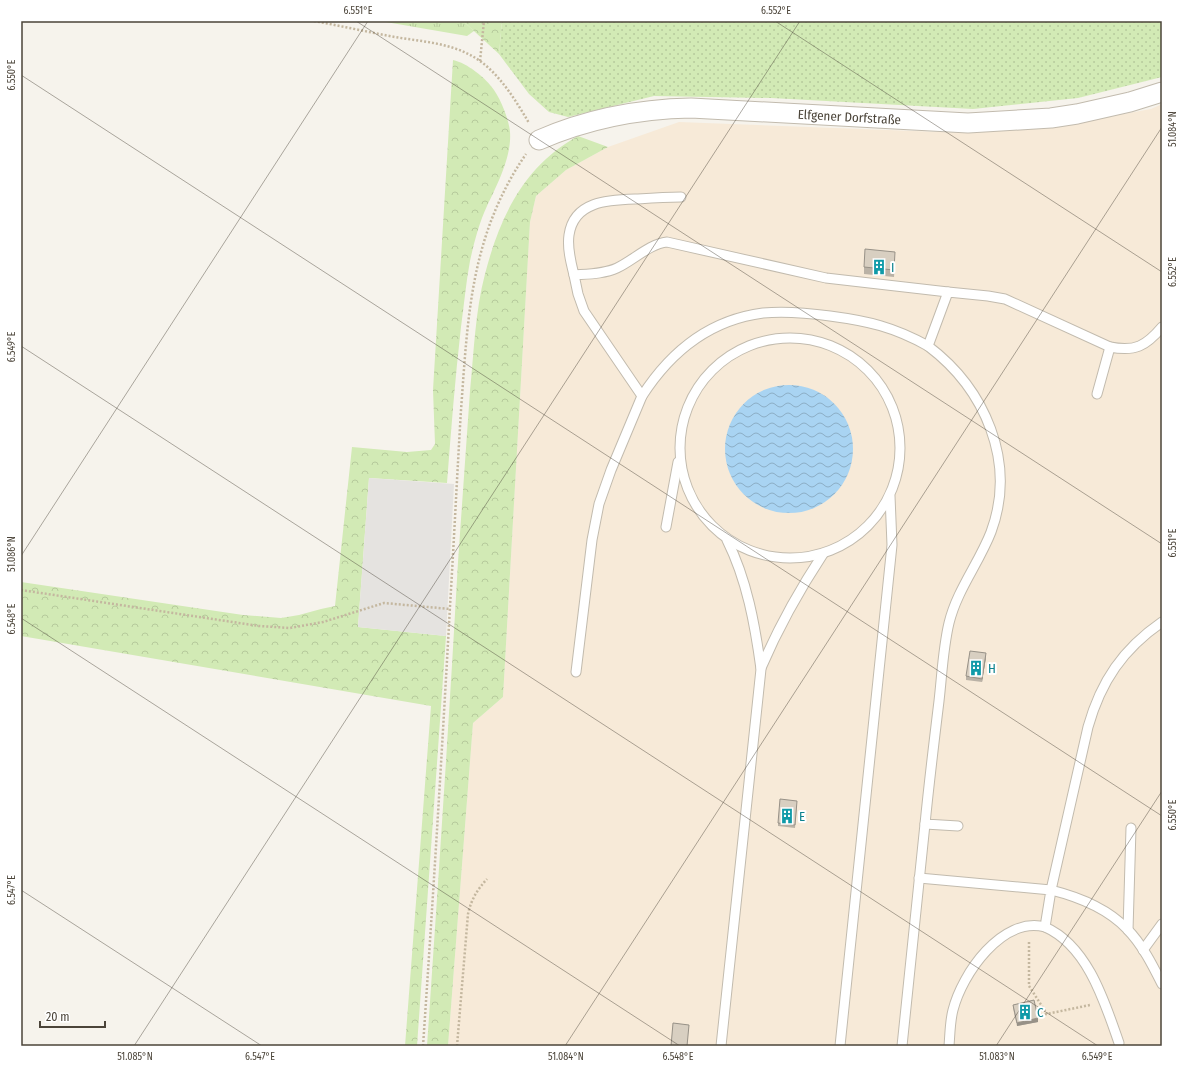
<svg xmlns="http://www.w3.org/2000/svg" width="1183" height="1067" font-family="'Fira Sans Condensed',sans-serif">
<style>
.commercial{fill:#f7ead8}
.grass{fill:url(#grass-tufts)}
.forest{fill:url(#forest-crowns)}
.park{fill:url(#park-dots)}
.parking{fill:#e5e3e0}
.water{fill:url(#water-waves)}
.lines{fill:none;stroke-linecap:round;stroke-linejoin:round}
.service-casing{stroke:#c2bbae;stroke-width:11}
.minor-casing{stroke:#c2bbae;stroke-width:21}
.path{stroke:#c4b79f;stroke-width:2.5;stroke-dasharray:2 2;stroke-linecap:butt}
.service{stroke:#fff;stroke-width:9}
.minor{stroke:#fff;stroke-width:19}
.wall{fill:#bab2a6}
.shaded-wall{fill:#979187}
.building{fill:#d8cfc1;stroke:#979187}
.ticks{fill:none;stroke:#4b4439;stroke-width:1;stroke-opacity:0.45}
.labels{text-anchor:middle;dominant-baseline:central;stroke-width:4;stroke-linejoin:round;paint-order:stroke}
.street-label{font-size:13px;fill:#4b4439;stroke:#fff}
.culture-label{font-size:13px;fill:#0d838f;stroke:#fff;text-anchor:start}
.neatline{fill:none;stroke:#4b4439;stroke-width:1.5}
.ticks-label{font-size:10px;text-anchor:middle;fill:#4b4439}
</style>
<defs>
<pattern id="grass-tufts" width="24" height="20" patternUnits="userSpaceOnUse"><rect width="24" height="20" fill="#d2eab5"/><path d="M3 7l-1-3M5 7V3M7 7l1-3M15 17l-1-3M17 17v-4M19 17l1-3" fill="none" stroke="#b6ca9c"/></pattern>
<pattern id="forest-crowns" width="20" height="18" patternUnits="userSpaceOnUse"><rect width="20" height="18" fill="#d2eab5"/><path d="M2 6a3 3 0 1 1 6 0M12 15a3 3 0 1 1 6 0" fill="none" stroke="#b6ca9c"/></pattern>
<pattern id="park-dots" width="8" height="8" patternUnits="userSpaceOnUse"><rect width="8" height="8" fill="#d2eab5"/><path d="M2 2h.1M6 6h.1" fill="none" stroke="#b6ca9c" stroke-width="1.8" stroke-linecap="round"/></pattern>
<pattern id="water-waves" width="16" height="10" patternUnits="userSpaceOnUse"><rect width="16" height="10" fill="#a9d4f2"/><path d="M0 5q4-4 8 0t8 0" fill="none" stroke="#8caec5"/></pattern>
</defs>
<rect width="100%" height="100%" fill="#f6f3ec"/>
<path class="commercial" d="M 1162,104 L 1162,1046 L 448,1046 L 473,723 L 503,697 L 530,222 L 536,196 L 566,170 L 608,147 L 679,122 L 968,133 L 1051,127 L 1151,109 Z"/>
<path class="grass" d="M 380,21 L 463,21 L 474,31 L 467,36 Z"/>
<g class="forest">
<path d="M 463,21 L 502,21 L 499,54 Z"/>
<path d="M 453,60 C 467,63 486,78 494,90 C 501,100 509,120 510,132 C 512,156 497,185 487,206 C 479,223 474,243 470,261 C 466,282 464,305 461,327 C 455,379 451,431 447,483 L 369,478 L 358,627 L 446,636 L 417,1046 L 405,1046 L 431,706 L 21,636 L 21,582 L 243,615 L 281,618 L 299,615 L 321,609 L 335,606 L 352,447 L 407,452 L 431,450 L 435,444 L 433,390 Z"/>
<path d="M 578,136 L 608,147 L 566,170 L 536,196 L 530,222 L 503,697 L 473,723 L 448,1046 L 427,1046 C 438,885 449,723 458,562 C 462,505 466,448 470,391 C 474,352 475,312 485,274 C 500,216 524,166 578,136 Z"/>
</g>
<path class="park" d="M 502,21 L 1162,21 L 1162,77 L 1078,98 L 973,109 L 771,98 L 654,96 L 568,117 L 549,112 L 529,94 L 499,54 Z"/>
<path class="parking" d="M 369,478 L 454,484 L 446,636 L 358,627 Z"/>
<circle class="water" cx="789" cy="449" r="64"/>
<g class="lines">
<defs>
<g id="service">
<path d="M 681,197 C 667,197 652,198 638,199 C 610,200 574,200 569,235 C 567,248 571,263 574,275 C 588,274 604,274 617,268 C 634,260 649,244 667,242 L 826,278 L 948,292"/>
<path d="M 574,275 L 578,294 L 584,311 L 642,396 C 671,351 709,320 763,313 C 785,311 808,313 830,316 C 868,321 894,327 928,346"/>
<circle cx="790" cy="448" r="110"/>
<path d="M 1097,394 L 1110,347 C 1135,352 1146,346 1162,327"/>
<path d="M 666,527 L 678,462"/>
<path d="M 1162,622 C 1123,649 1101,681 1088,727 L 1051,890 C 1079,897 1107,908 1127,929 C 1142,944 1153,966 1162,984"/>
<path d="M 761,668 C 779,626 798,592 823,554"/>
<path d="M 576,672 L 592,540 L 599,504 L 611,470 L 642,396"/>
<path d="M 958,826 L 925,824 C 929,783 934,742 939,701 C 942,675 943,648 949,623 C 957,590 979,563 991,532 C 1017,462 985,389 928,346 L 948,292 L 988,296 L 1005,299 L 1110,347"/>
<path d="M 919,878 L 1051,890 L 1045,927 C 1002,916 962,974 953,1010 C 950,1021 950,1034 949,1046"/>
<path d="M 1045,927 C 1088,946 1105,1003 1119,1043"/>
<path d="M 1128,930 L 1131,828"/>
<path d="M 1143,950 L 1162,924"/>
<path d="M 721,1046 L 761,669 C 755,625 747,580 727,540"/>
<path d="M 840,1046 L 892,545 L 890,496"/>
<path d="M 902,1046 L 925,824"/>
</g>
<g id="minor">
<path id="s1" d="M 539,140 C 587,119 639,109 691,108 L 968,123 L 1051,118 L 1077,114 L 1130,102 L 1162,92"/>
</g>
</defs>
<use href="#service" class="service-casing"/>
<use href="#minor" class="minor-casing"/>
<g class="path">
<path d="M 314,21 C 341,26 368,32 395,37 C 424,42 455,43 480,61 C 501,76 516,101 529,123"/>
<path d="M 480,61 L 484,21"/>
<path d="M 21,590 L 259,626 L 290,628 L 323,622 L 384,603 L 450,609"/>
<path d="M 1029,942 L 1029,986 L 1047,1014"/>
<path d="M 1037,1016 L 1090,1005"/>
<path d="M 423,1046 C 433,899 442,753 450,606 C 454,541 457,476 461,410 C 468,316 470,236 526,154"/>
<path d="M 457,1046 L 468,914 C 471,900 477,890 487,879"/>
</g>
<use href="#service" class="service"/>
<use href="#minor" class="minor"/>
</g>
<g class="wall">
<path d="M 576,21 L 589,21 L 589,22 Z"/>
<path d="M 895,259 L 894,277 L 864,274 L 864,267 Z"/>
<path d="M 986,657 L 982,682 L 966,680 L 966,676 Z"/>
<path d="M 797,805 L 795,828 L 778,826 L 778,823 Z"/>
<path d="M 1013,1005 L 1038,1022 L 1017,1026 L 1013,1008 Z"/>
</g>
<g class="shaded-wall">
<path d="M 986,653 L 986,657 L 982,682 L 982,679 Z"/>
<path d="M 1038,1018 L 1038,1022 L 1017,1026 L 1017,1023 Z"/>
</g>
<g class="building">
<path d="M 865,249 L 895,252 L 894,270 L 864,267 Z"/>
<path d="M 970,651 L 986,653 L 982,679 L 966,676 Z"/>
<path d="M 780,799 L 797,801 L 795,825 L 778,823 Z"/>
<path d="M 1034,1000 L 1038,1018 L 1017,1023 L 1013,1005 Z"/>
<path d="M 673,1023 L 689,1025 L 687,1046 L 671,1046 Z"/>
</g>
<path class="ticks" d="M 356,21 L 1162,544M 775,21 L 1162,272M 21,75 L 1162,816M 21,346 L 1098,1046M 21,556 L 368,21M 21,618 L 680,1046M 21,890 L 262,1046M 134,1046 L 800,21M 565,1046 L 1162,127M 996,1046 L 1162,791"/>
<defs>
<symbol id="building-bare" viewBox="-9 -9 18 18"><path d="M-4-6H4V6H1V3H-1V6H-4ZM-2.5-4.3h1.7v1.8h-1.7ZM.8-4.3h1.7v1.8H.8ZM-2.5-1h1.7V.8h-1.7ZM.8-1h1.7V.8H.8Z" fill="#0f9aa8" stroke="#fff" stroke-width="2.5" paint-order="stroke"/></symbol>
</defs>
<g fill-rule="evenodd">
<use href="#building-bare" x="868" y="256" width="22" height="22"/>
<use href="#building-bare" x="965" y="657" width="22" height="22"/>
<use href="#building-bare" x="776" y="805" width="22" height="22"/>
<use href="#building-bare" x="1014" y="1001" width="22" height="22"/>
</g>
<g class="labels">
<g class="street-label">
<text stroke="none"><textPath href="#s1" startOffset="315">Elfgener Dorfstraße</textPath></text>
</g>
<g class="culture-label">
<text x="891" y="267">I</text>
<text x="988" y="668">H</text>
<text x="799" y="816">E</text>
<text x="1037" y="1012">C</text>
</g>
</g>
<rect width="1183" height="1067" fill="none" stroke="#ffffff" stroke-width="44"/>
<path d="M40 1021v6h65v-6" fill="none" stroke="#4b4439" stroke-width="2"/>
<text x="46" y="1021" font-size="12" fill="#4b4439" stroke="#ffffff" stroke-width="3" paint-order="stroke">20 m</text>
<rect x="22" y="22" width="1139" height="1023" class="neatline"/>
<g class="ticks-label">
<text x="358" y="14">6.551°E</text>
<text x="776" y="14">6.552°E</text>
<text transform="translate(11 75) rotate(-90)" y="4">6.550°E</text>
<text transform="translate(1172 129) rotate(-90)" y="4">51.084°N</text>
<text transform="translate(1172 272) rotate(-90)" y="4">6.552°E</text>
<text transform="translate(11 347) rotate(-90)" y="4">6.549°E</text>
<text transform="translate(1172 543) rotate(-90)" y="4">6.551°E</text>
<text transform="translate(11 554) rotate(-90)" y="4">51.086°N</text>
<text transform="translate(11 619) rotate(-90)" y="4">6.548°E</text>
<text transform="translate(1172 815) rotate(-90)" y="4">6.550°E</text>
<text transform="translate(11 890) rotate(-90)" y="4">6.547°E</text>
<text x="135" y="1060">51.085°N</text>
<text x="260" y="1060">6.547°E</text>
<text x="566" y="1060">51.084°N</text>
<text x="678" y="1060">6.548°E</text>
<text x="997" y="1060">51.083°N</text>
<text x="1097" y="1060">6.549°E</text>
</g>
</svg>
